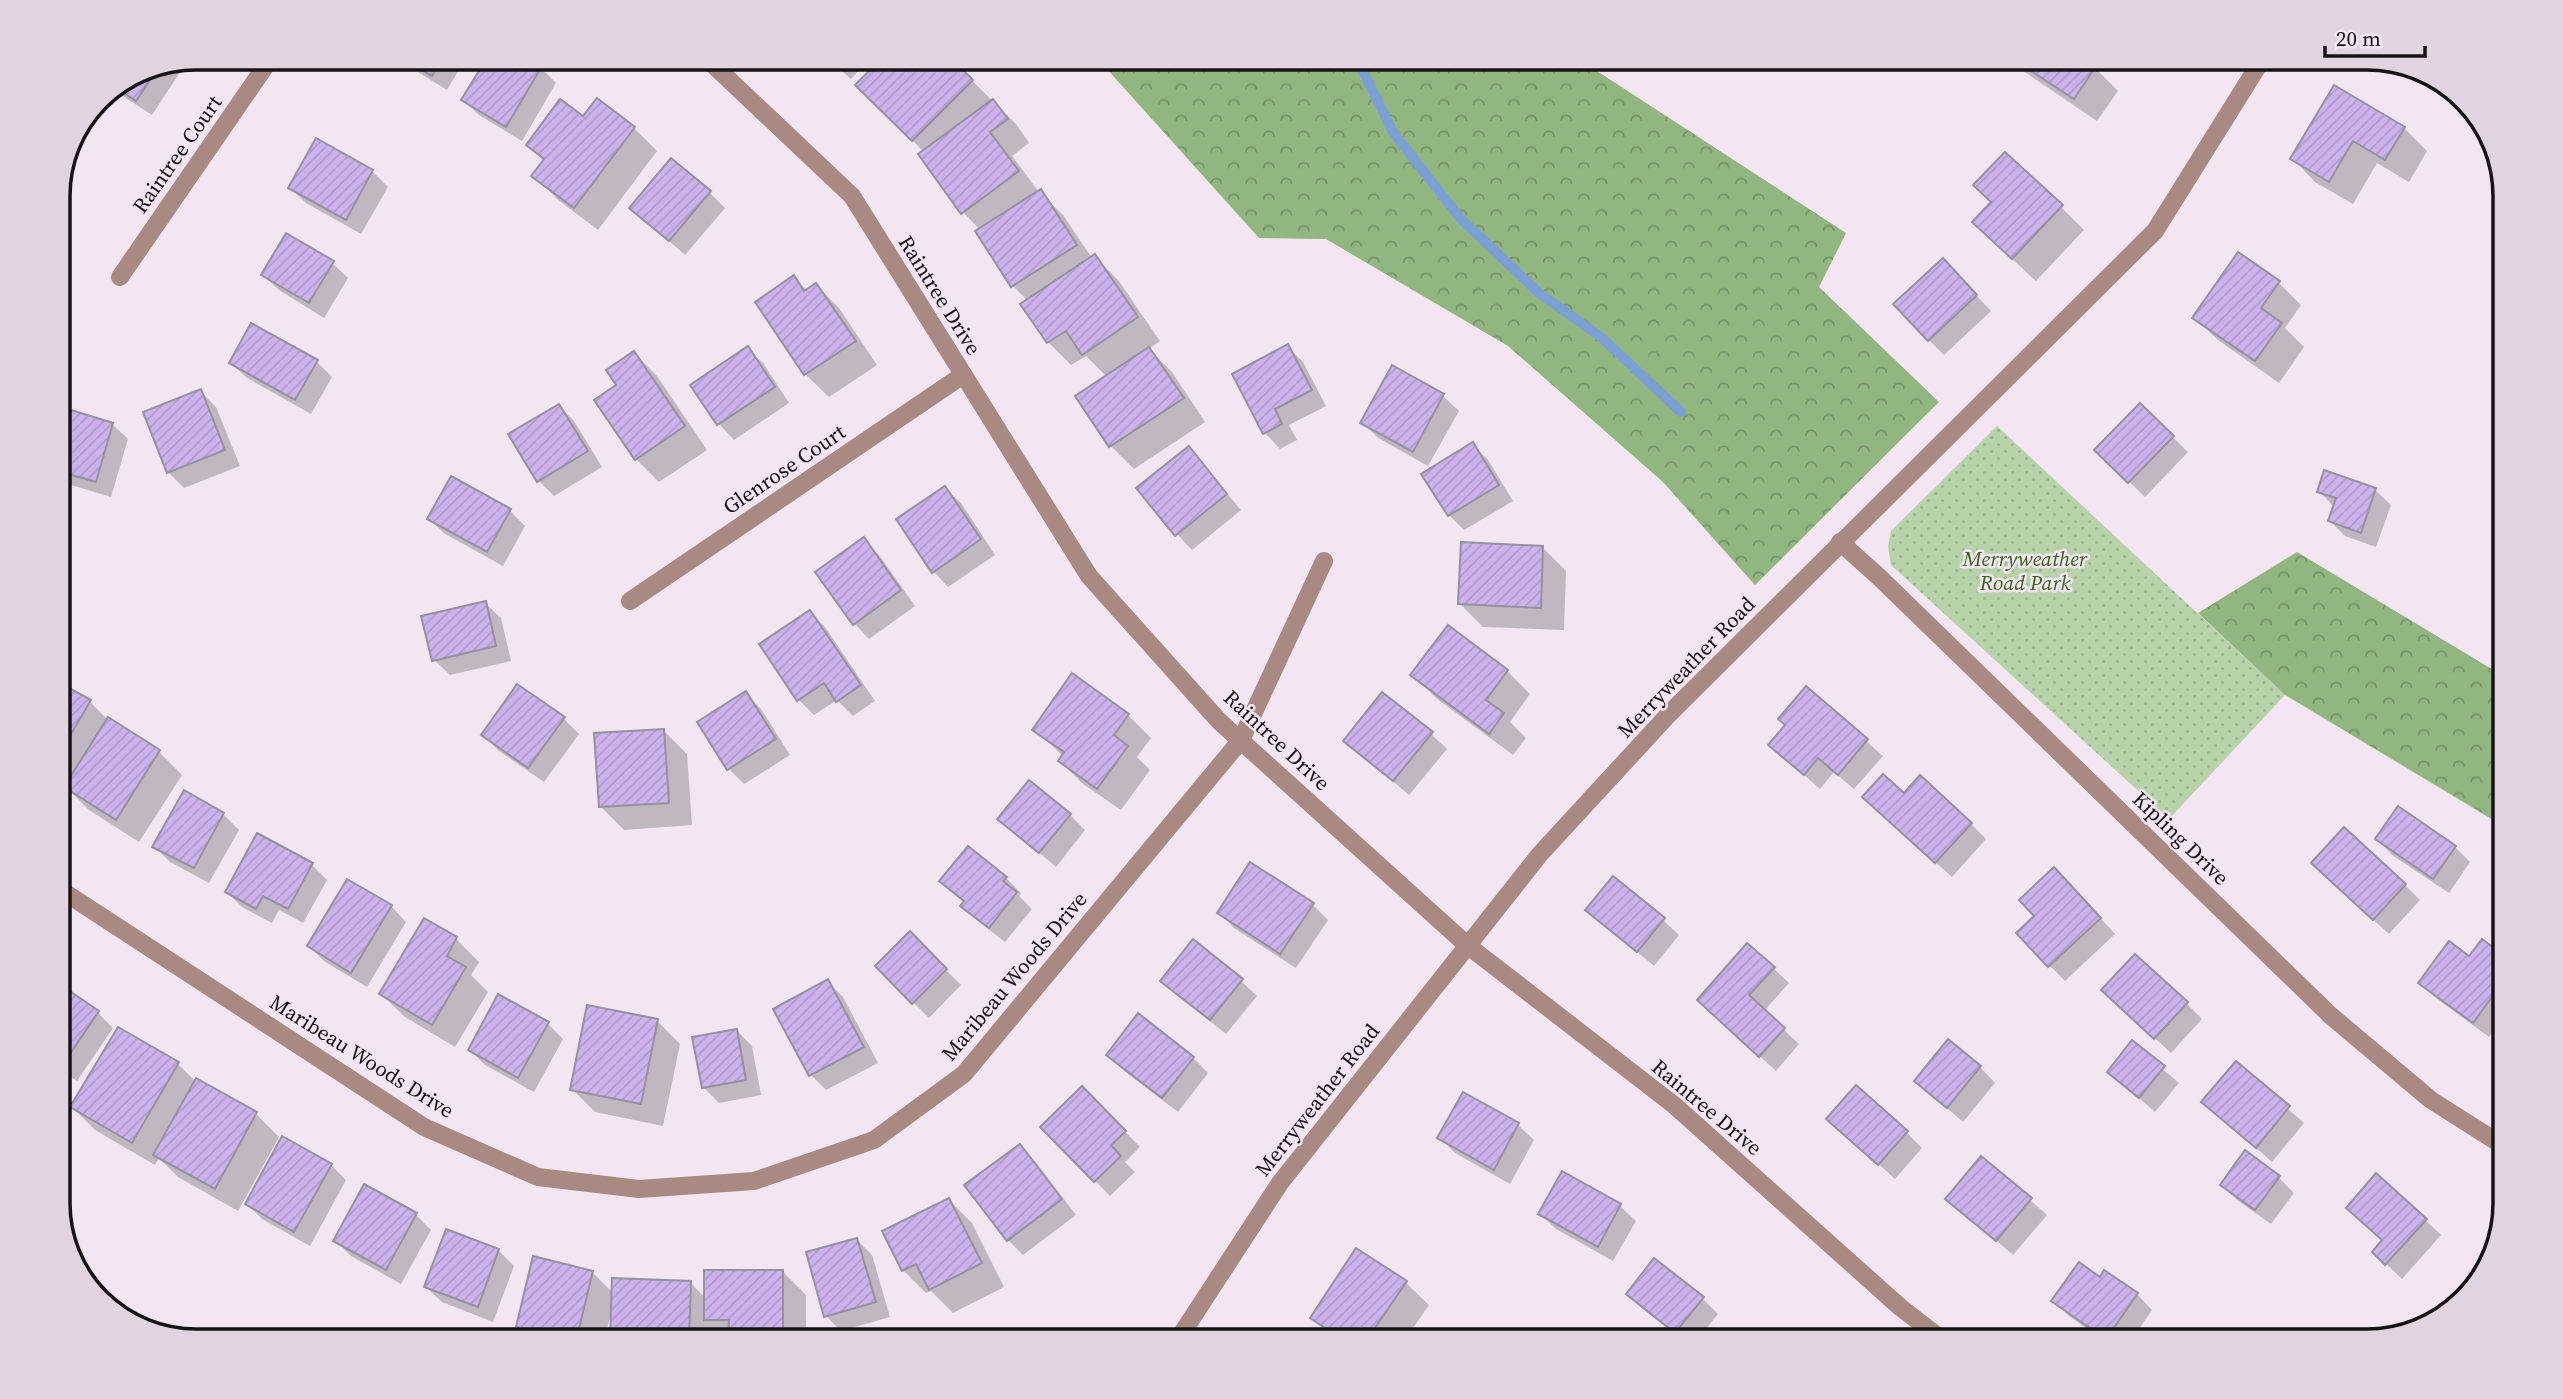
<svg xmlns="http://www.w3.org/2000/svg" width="2563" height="1399" font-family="'Source Serif 4',serif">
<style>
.grass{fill:url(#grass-dots)}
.forest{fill:url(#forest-crowns)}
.shadow{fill:#0003}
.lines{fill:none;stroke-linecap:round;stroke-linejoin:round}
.stream{stroke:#7ca0d4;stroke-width:10}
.building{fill:url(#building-hatch);stroke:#96909f;stroke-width:2}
.minor{stroke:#a98a82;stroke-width:18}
.labels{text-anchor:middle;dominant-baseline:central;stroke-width:5;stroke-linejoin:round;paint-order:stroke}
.street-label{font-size:21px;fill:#171317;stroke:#f3e5f2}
.park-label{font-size:21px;font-style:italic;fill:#396519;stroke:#f3e5f2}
.rim{fill:none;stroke:#171317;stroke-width:3.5}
</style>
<defs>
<pattern id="grass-dots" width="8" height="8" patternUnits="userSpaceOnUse" patternTransform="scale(1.75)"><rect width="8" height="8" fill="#b8d3aa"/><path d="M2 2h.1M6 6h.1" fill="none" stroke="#9db492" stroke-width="1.8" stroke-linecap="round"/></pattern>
<pattern id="forest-crowns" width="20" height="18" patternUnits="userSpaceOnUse" patternTransform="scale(1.75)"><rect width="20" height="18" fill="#92b67f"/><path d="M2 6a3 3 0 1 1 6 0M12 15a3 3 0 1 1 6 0" fill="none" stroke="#769367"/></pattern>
<pattern id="building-hatch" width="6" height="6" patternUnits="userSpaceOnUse" patternTransform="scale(1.75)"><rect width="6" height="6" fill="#cdb3ee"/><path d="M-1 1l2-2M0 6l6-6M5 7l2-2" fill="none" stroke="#af99cb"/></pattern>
</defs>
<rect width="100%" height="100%" fill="#f3e5f2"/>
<path class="grass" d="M 1997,426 L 2285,695 L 2169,819 L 1891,565 L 1888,546 L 1891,531 Z"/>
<g class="forest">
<path d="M 1097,58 L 1581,58 L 1580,60 L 1846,233 L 1819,287 L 1939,402 L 1755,585 L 1663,482 L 1508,346 L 1326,239 L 1259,238 Z"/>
<path d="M 2297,552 L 2505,677 L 2505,827 L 2285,695 L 2198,613 Z"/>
</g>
<g class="shadow">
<path d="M 395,58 L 466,58 L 447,90 Z"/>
<path d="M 489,58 L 524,58 L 541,68 L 556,83 L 522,141 L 479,115 L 463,100 Z"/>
<path d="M 827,58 L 870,58 L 851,79 Z"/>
<path d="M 885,58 L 949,58 L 1016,124 L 1029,143 L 1012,156 L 1039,192 L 1063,215 L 1092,258 L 1095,257 L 1118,280 L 1160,341 L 1149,349 L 1172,372 L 1205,422 L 1134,469 L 1111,446 L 1077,396 L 1107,377 L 1086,356 L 1071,365 L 1048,342 L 1023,305 L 1028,301 L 1013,286 L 978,232 L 980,230 L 963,212 L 924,152 L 857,85 Z"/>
<path d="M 2004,58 L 2080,58 L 2095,68 L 2118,91 L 2097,121 Z"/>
<path d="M 175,62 L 182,69 L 152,115 L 112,89 L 143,68 Z"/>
<path d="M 2335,87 L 2404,128 L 2427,151 L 2409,182 L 2377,163 L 2353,204 L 2315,182 L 2292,158 Z"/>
<path d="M 634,128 L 657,151 L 598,230 L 557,199 L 534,175 L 544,161 L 528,144 Z"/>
<path d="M 317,140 L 372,171 L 388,187 L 361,234 L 306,203 L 290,188 Z"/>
<path d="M 709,192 L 725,208 L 685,255 L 632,208 Z"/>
<path d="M 2061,207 L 2084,230 L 2036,281 L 1997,245 Z"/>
<path d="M 332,263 L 348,278 L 324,318 L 279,290 L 263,275 Z"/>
<path d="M 1958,276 L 1991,311 L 1944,355 L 1929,340 Z"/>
<path d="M 794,277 L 807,291 L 816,285 L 839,308 L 877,365 L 829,397 L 805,374 L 757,302 Z"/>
<path d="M 2278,282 L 2301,305 L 2285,328 L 2304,347 L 2279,383 L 2218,340 L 2194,317 Z"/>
<path d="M 1288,347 L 1303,362 L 1326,406 L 1289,425 L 1297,440 L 1280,449 L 1265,433 L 1234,374 Z"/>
<path d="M 747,348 L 763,363 L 789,403 L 734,440 L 719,424 L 692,385 Z"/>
<path d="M 634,353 L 657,376 L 707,450 L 659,482 L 636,459 L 618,385 Z"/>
<path d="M 317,362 L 332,377 L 311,414 L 247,378 L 231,363 Z"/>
<path d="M 1393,368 L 1443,396 L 1459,411 L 1428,466 L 1378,438 L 1362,422 Z"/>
<path d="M 200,391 L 216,407 L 240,466 L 184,488 L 168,472 Z"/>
<path d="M 2140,405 L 2188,452 L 2145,497 L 2097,450 Z"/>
<path d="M 559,406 L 574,421 L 602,467 L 554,496 L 539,481 Z"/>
<path d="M 58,408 L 112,424 L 128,439 L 111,497 L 58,481 Z"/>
<path d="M 1472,444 L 1488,460 L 1513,501 L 1464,530 L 1449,515 Z"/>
<path d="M 1188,448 L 1241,510 L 1192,550 L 1177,534 Z"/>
<path d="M 2325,473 L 2375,490 L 2391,505 L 2376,547 L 2345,536 L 2330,521 L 2334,507 L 2319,491 Z"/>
<path d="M 945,488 L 961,503 L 995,555 L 948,587 L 933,571 Z"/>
<path d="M 510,511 L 525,526 L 503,566 L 445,534 L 429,519 Z"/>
<path d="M 863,540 L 879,555 L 915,606 L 869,639 L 854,623 Z"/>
<path d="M 1543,548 L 1566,571 L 1564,630 L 1483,627 L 1460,604 Z"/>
<path d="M 485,603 L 501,618 L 511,661 L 450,675 L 434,660 Z"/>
<path d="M 810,612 L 825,627 L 875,701 L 853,716 L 837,700 L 814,715 L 799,700 L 761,644 Z"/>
<path d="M 1507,671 L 1530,694 L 1510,722 L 1526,738 L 1513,755 L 1436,698 L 1413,675 Z"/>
<path d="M 58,684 L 90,702 L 108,720 L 159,752 L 182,775 L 139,842 L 89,810 L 72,793 L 70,798 L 58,791 Z"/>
<path d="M 1806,688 L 1883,756 L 1854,789 L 1834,772 L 1820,789 L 1770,745 L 1787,725 Z"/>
<path d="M 746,694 L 761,709 L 790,755 L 744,784 L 729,769 Z"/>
<path d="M 1128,715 L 1151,738 L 1137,757 L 1150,770 L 1121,810 L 1083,784 L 1060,761 L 1063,756 L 1034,729 Z"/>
<path d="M 563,718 L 579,734 L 544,782 L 499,751 L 483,735 Z"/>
<path d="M 664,731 L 687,754 L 692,825 L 624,830 L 601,807 Z"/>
<path d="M 1431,734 L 1447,749 L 1409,795 L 1345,740 Z"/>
<path d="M 1904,795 L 1971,824 L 1986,839 L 1952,877 L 1880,813 Z"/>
<path d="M 223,814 L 239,830 L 209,883 L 170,862 L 154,846 Z"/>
<path d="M 1070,815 L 1085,830 L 1056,867 L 1000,819 Z"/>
<path d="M 2377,839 L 2455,847 L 2470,862 L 2449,893 L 2392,855 Z"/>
<path d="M 312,865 L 327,880 L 303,923 L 279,910 L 272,923 L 242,907 L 227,892 Z"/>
<path d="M 1006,878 L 1021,893 L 1019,896 L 1032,909 L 1005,942 L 978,921 L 963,906 L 965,903 L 942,881 Z"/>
<path d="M 2328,878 L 2405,885 L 2420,900 L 2389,934 Z"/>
<path d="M 2070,885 L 2115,934 L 2065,981 L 2018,933 Z"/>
<path d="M 1313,905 L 1328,920 L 1296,968 L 1234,928 L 1219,912 Z"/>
<path d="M 391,906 L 406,922 L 367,987 L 324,961 L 309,946 Z"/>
<path d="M 1587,909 L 1663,920 L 1679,935 L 1654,966 Z"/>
<path d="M 424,920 L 456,939 L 479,962 L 471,975 L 488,992 L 455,1047 L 405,1017 L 381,994 Z"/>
<path d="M 910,934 L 961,985 L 929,1018 L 877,966 Z"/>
<path d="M 2482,941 L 2505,958 L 2505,1015 L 2489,1037 L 2436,998 L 2420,983 L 2470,959 Z"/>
<path d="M 1773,968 L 1789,983 L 1764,1011 L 1799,1044 L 1776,1071 L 1715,1015 Z"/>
<path d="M 1162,981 L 1241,981 L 1257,996 L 1226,1034 L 1178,996 Z"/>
<path d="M 828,982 L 843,997 L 878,1063 L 826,1090 L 811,1075 Z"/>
<path d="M 58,985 L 98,1013 L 113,1028 L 77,1081 L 58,1068 Z"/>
<path d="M 2187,1004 L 2202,1019 L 2171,1053 L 2119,1005 Z"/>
<path d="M 657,1021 L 680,1044 L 663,1126 L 595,1112 L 572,1089 Z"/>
<path d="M 548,1024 L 563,1039 L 534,1092 L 485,1065 L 470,1050 Z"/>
<path d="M 737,1031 L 752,1046 L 761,1095 L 719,1103 L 703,1087 Z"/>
<path d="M 2132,1043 L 2179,1083 L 2155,1112 L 2109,1072 Z"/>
<path d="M 1108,1054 L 1193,1058 L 1208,1073 L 1178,1112 L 1123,1070 Z"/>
<path d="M 2236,1063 L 2304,1123 L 2272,1162 L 2204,1102 Z"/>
<path d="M 178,1064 L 196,1082 L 256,1114 L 279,1137 L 238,1211 L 178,1177 L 159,1158 L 155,1165 L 95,1130 L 72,1107 Z"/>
<path d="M 1980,1067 L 1995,1083 L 1963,1122 L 1916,1081 Z"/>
<path d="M 1082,1088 L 1140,1147 L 1125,1162 L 1135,1172 L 1110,1196 L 1043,1127 Z"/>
<path d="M 1464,1094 L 1518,1125 L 1534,1140 L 1510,1184 L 1455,1153 L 1440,1138 Z"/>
<path d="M 1828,1119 L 1906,1132 L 1922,1148 L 1895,1179 Z"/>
<path d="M 1020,1146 L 1035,1161 L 1076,1215 L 1023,1255 L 1008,1240 Z"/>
<path d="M 2246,1153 L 2279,1178 L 2294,1193 L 2271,1224 L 2237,1200 L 2222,1184 Z"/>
<path d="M 1982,1158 L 2047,1215 L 2013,1255 L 1948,1199 Z"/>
<path d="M 331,1165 L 346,1180 L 310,1246 L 262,1219 L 247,1204 Z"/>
<path d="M 1563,1174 L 1620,1206 L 1636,1221 L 1613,1261 L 1556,1229 L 1540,1214 Z"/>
<path d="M 949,1200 L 972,1223 L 1004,1287 L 953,1313 L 931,1291 L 926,1293 L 903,1270 Z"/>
<path d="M 416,1215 L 431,1230 L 401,1284 L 351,1256 L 335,1240 Z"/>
<path d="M 2425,1220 L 2441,1235 L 2402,1279 L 2374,1252 Z"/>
<path d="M 857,1240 L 872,1255 L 890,1317 L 841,1331 L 826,1316 Z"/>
<path d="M 498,1250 L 514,1266 L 493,1322 L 442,1302 L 426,1287 Z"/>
<path d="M 1654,1261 L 1703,1299 L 1718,1314 L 1696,1341 L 1684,1341 L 1643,1309 L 1628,1294 Z"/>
<path d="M 592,1272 L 614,1294 L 691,1283 L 705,1298 L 783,1272 L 806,1295 L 806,1341 L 727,1341 L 713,1327 L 713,1341 L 612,1341 L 613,1313 L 611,1313 L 604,1341 L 533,1341 L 518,1326 Z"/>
<path d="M 2100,1279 L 2137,1294 L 2152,1310 L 2131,1341 L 2105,1341 L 2069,1316 L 2054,1301 Z"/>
<path d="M 1405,1282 L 1429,1305 L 1404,1341 L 1335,1341 L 1312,1318 Z"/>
</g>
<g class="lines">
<path class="stream" d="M 1353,58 L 1365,75 L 1393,132 L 1460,218 L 1539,293 L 1601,337 L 1681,412"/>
</g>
<g class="building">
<path d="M 401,58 L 442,58 L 432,76 Z"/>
<path d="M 487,58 L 528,58 L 542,66 L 506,127 L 461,100 Z"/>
<path d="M 826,58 L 841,58 L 835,65 Z"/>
<path d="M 882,58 L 951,58 L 973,80 L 912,141 L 855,85 Z"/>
<path d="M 2011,58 L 2083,58 L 2096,66 L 2074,99 Z"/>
<path d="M 160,65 L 136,101 L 115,87 L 143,68 Z"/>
<path d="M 2334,85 L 2405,127 L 2385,160 L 2353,141 L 2329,182 L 2290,159 Z"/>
<path d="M 597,98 L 635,127 L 574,208 L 531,176 L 544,159 L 526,145 L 560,99 L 583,116 Z"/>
<path d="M 993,99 L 1008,119 L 990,132 L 1019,171 L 961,214 L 918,154 Z"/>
<path d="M 316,138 L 373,170 L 346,220 L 288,188 Z"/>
<path d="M 2005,152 L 2063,205 L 2012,259 L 1972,222 L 1991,202 L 1973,185 Z"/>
<path d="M 671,158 L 711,191 L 669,241 L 629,208 Z"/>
<path d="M 1041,189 L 1077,245 L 1011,287 L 975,231 Z"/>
<path d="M 286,233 L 334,261 L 309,303 L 261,275 Z"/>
<path d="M 2238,252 L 2280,281 L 2261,308 L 2282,323 L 2255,361 L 2192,318 Z"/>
<path d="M 1095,254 L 1138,317 L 1082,355 L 1066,331 L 1047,343 L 1020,304 Z"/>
<path d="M 1943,258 L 1977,295 L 1928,341 L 1893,304 Z"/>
<path d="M 794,275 L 804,291 L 816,283 L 856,341 L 804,375 L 755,302 Z"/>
<path d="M 251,323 L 318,360 L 295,400 L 229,363 Z"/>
<path d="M 1288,344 L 1312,390 L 1275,409 L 1282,424 L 1263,434 L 1232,374 Z"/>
<path d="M 748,346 L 775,387 L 717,425 L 690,385 Z"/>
<path d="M 1149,347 L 1184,398 L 1109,447 L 1075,396 Z"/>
<path d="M 634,351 L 685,426 L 635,460 L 594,400 L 616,385 L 606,370 Z"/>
<path d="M 1392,365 L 1444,394 L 1413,452 L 1360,423 Z"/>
<path d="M 201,389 L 225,450 L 167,473 L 143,412 Z"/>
<path d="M 2140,403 L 2174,436 L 2128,483 L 2094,450 Z"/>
<path d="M 559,404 L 588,451 L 537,482 L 508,434 Z"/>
<path d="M 58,406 L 113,423 L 96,482 L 58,471 Z"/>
<path d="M 1473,442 L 1499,485 L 1448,516 L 1421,474 Z"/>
<path d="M 1189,446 L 1227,494 L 1175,536 L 1136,488 Z"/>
<path d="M 2324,470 L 2376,488 L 2361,533 L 2328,521 L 2336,498 L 2317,492 Z"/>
<path d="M 451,476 L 511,509 L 487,552 L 427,519 Z"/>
<path d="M 945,486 L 981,539 L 932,573 L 896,519 Z"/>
<path d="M 864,537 L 901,590 L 853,625 L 815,572 Z"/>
<path d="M 1461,542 L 1543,546 L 1541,608 L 1458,604 Z"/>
<path d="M 486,601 L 496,646 L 432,661 L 421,616 Z"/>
<path d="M 810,610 L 861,685 L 836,702 L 824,683 L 797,701 L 759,644 Z"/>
<path d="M 1448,625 L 1508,670 L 1486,700 L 1504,713 L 1489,734 L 1410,675 Z"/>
<path d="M 1072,673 L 1129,714 L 1114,735 L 1128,746 L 1097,789 L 1058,761 L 1064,752 L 1032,730 Z"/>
<path d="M 58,682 L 91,700 L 58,756 Z"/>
<path d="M 517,684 L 565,717 L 528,768 L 481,735 Z"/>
<path d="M 1806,686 L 1868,739 L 1838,775 L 1818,758 L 1804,775 L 1768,745 L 1785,725 L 1778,719 Z"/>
<path d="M 746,691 L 776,739 L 727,770 L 697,722 Z"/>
<path d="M 1382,692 L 1433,732 L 1393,781 L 1343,741 Z"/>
<path d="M 108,717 L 160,750 L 116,820 L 64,787 Z"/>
<path d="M 664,729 L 669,803 L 599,807 L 594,733 Z"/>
<path d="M 1883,774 L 1904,793 L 1920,775 L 1972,823 L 1935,863 L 1862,797 Z"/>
<path d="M 1029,780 L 1071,814 L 1039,853 L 997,819 Z"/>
<path d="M 184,790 L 224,813 L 194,868 L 152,847 Z"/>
<path d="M 2398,806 L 2456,846 L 2433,879 L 2375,839 Z"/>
<path d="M 2344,827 L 2406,884 L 2373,920 L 2311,863 Z"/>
<path d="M 257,833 L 313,863 L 288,909 L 263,896 L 256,909 L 225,892 Z"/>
<path d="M 968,846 L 1007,877 L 1003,881 L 1017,892 L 989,928 L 960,906 L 964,901 L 939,881 Z"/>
<path d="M 1250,862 L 1314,903 L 1280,954 L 1217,913 Z"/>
<path d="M 2054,867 L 2101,918 L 2048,967 L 2016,933 L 2034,916 L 2019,900 Z"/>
<path d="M 1613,876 L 1665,918 L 1637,952 L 1585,910 Z"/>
<path d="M 347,879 L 392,905 L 351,973 L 307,946 Z"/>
<path d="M 424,918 L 457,937 L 447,956 L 466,967 L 432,1025 L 379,994 Z"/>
<path d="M 910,931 L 947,969 L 912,1004 L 875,966 Z"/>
<path d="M 1193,939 L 1243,979 L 1210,1020 L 1160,981 Z"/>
<path d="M 2482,939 L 2505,956 L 2505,979 L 2473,1023 L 2418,983 L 2449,941 L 2469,956 Z"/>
<path d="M 1747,943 L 1775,967 L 1749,995 L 1785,1028 L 1759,1057 L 1697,1000 Z"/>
<path d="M 2135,954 L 2188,1002 L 2154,1039 L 2101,990 Z"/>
<path d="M 828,979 L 864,1047 L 809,1076 L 773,1009 Z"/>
<path d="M 58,983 L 99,1011 L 61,1067 L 58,1064 Z"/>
<path d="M 498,994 L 549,1022 L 518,1078 L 468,1050 Z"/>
<path d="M 587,1005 L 658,1019 L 641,1104 L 570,1090 Z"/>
<path d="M 1138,1013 L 1194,1057 L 1162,1098 L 1106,1055 Z"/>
<path d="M 118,1027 L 179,1062 L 132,1143 L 70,1107 Z"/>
<path d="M 737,1029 L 746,1080 L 702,1088 L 692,1037 Z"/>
<path d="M 1948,1039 L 1981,1066 L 1947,1108 L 1914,1081 Z"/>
<path d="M 2132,1040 L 2165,1066 L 2139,1098 L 2107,1072 Z"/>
<path d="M 2236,1061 L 2290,1106 L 2256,1148 L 2201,1102 Z"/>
<path d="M 196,1078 L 257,1112 L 215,1189 L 153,1155 Z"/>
<path d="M 1856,1085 L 1908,1131 L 1878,1165 L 1826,1119 Z"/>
<path d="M 1082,1086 L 1126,1131 L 1111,1145 L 1121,1156 L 1094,1182 L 1040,1127 Z"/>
<path d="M 1463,1092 L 1519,1123 L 1494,1170 L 1437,1138 Z"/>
<path d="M 282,1136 L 332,1164 L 294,1232 L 245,1204 Z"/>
<path d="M 1020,1144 L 1062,1199 L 1007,1241 L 964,1185 Z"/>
<path d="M 2245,1150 L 2280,1176 L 2255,1210 L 2220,1185 Z"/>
<path d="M 1981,1156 L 2032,1198 L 1996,1241 L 1945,1199 Z"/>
<path d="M 1562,1171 L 1621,1204 L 1598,1247 L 1538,1214 Z"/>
<path d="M 2376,1173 L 2427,1219 L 2385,1265 L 2372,1252 L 2382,1240 L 2346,1208 Z"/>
<path d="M 364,1184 L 417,1213 L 386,1270 L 333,1241 Z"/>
<path d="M 949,1198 L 982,1263 L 929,1290 L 916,1264 L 902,1271 L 882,1231 Z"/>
<path d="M 446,1229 L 499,1249 L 478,1307 L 424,1287 Z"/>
<path d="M 857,1238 L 876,1302 L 824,1317 L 806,1252 Z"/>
<path d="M 1356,1248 L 1407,1281 L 1366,1341 L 1345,1341 L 1310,1318 Z"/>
<path d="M 533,1256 L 593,1271 L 576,1341 L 544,1341 L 546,1334 L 516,1327 Z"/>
<path d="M 1654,1258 L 1704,1297 L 1675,1333 L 1626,1294 Z"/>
<path d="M 2079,1262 L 2100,1277 L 2104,1270 L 2138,1293 L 2106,1339 L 2051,1301 Z"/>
<path d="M 704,1270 L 783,1270 L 783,1341 L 728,1341 L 729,1320 L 704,1320 Z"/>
<path d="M 612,1278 L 691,1281 L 689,1341 L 610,1341 Z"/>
</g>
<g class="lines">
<g class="minor">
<path d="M 706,58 L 852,196 L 1089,576 L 1219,721 L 1467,945 L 1674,1105 L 1900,1307 L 1944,1341"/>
<path d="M 120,277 L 271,58"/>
<path d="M 1840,542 L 1879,577 L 2330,1015 L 2431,1100 L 2505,1147"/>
<path d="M 630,601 L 963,375"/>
<path d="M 58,888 L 424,1127 L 538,1177 L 639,1189 L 754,1181 L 874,1140 L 964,1074 L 1241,740 L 1324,561"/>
<path d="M 1177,1341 L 1280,1183 L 1540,854 L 1669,714 L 2155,231 L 2263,58"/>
</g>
</g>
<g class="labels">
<g class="street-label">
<text transform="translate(177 154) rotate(-55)">Raintree Court</text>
<text transform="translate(940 295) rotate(58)">Raintree Drive</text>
<text transform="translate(784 469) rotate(-34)">Glenrose Court</text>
<text transform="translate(1686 667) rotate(-46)">Merryweather Road</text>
<text transform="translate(1277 740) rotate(43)">Raintree Drive</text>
<text transform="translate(2181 838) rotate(44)">Kipling Drive</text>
<text transform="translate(1014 976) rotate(-50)">Maribeau Woods Drive</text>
<text transform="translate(362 1056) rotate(32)">Maribeau Woods Drive</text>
<text transform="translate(1317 1100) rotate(-52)">Merryweather Road</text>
<text transform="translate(1707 1107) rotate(40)">Raintree Drive</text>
</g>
<g class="park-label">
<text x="2025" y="558">Merryweather<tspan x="2025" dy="24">Road Park</tspan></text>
</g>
</g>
<path d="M0 0H2563V1399H0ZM196 70H2367A126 126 0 0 1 2493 196V1203A126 126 0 0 1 2367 1329H196A126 126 0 0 1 70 1203V196A126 126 0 0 1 196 70Z" fill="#e1d4e0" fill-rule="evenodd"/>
<path class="rim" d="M196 70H2367A126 126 0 0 1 2493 196V1203A126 126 0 0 1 2367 1329H196A126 126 0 0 1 70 1203V196A126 126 0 0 1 196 70Z"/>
<path d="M2325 46v10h100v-10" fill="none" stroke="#171317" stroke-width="3.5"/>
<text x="2336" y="46" font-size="21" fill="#171317" stroke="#f3e5f2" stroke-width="5" paint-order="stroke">20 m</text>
</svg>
